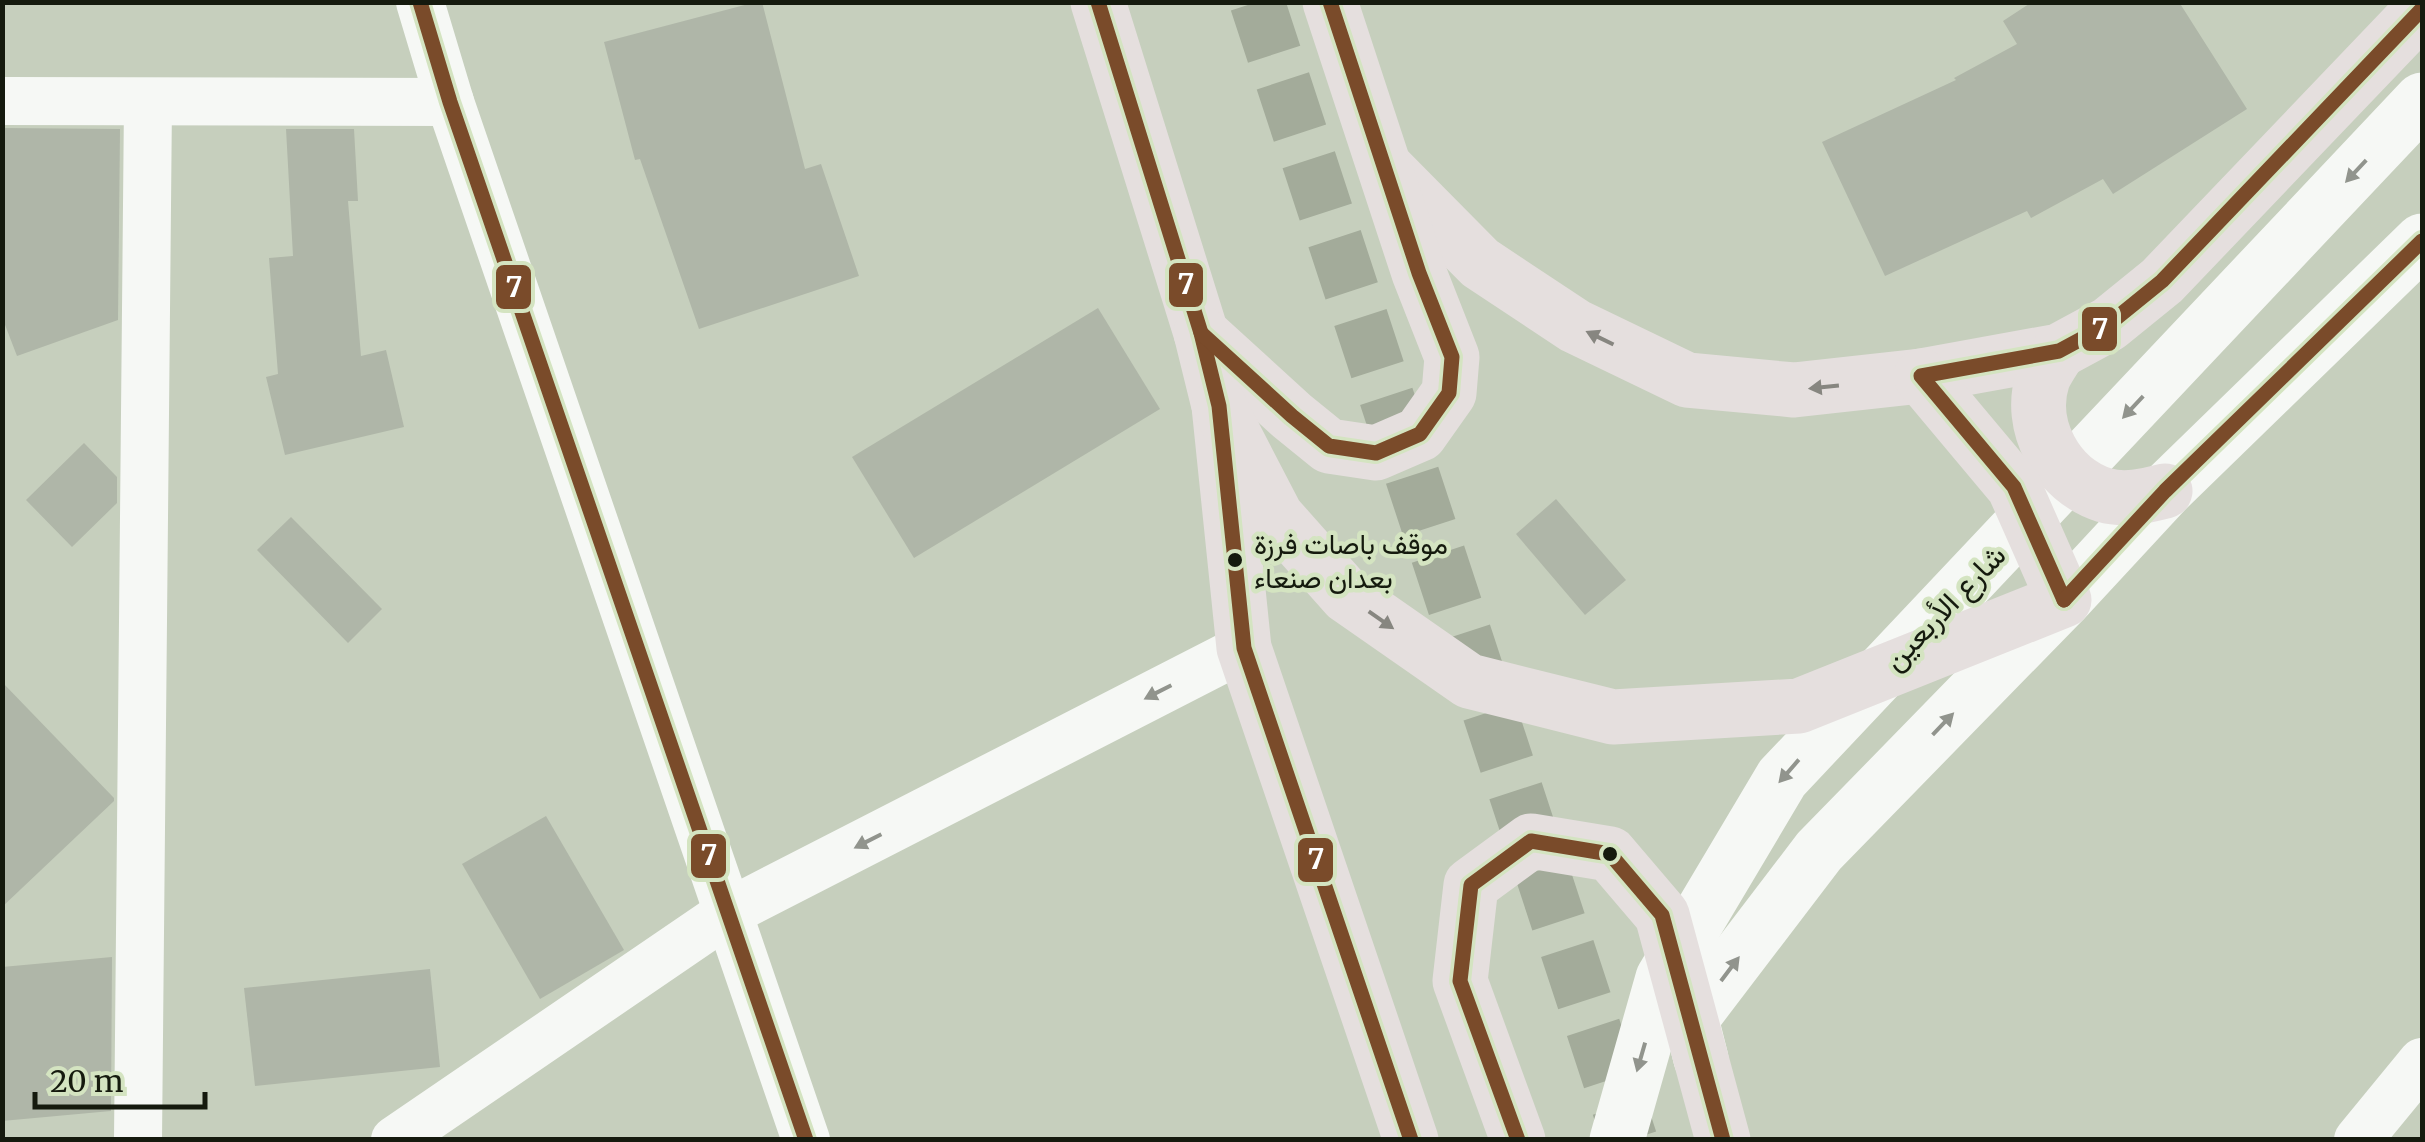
<svg xmlns="http://www.w3.org/2000/svg" width="2425" height="1142" font-family="Merriweather,Vazirmatn,serif">
<style>
.building{fill:#afb6a8}
.lines{fill:none;stroke-linecap:round;stroke-linejoin:round}
.primary-tunnel{stroke:#a3ab9a;stroke-width:55;stroke-dasharray:55 28;stroke-linecap:butt}
.street{stroke:#f6f8f5;stroke-width:48}
.secondary{stroke:#f6f8f5;stroke-width:55}
.primary{stroke:#e5dfde;stroke-width:55}
.bus-1-casing{stroke:#d4e4c1;stroke-width:22}
.bus-1{stroke:#7a4b2a;stroke-width:15}
.oneway{fill:#91948d}
.oneway2{fill:#878680}
.bus-dot{fill:#151a0e;stroke:#d4e4c1;stroke-width:4}
.labels{text-anchor:middle;dominant-baseline:central;stroke-width:9;stroke-linejoin:round;paint-order:stroke}
.bus-label{font-size:28px;fill:#151a0e;stroke:#d4e4c1;text-anchor:start}
.street-label{font-size:30px;fill:#151a0e;stroke:#d4e4c1}
.line-badge{stroke:#d4e4c1;stroke-width:4}
.badge-label{font-size:28px;text-anchor:middle;font-weight:bold;fill:#fff}
</style>
<rect width="100%" height="100%" fill="#c6cfbd"/>
<g class="building">
<path d="M 756,2 L 762,2 L 805,169 L 821,164 L 859,276 L 699,329 L 640,159 L 635,160 L 604,42 Z"/>
<path d="M 2032,2 L 2179,2 L 2247,109 L 2113,194 L 2103,179 L 2031,218 L 2027,211 L 1885,276 L 1822,142 L 1956,80 L 1954,78 L 2017,44 L 2003,21 Z"/>
<path d="M 2,128 L 120,129 L 118,320 L 17,356 L 2,317 Z"/>
<path d="M 286,129 L 354,129 L 358,201 L 348,201 L 361,356 L 386,350 L 404,427 L 285,455 L 266,377 L 278,374 L 269,258 L 293,256 Z"/>
<path d="M 1098,308 L 1160,409 L 914,558 L 852,457 Z"/>
<path d="M 84,443 L 117,477 L 117,503 L 72,547 L 26,500 Z"/>
<path d="M 1556,499 L 1626,580 L 1585,615 L 1516,534 Z"/>
<path d="M 291,517 L 382,609 L 348,643 L 257,550 Z"/>
<path d="M 2,682 L 114,798 L 114,801 L 2,907 Z"/>
<path d="M 546,816 L 624,950 L 540,999 L 462,864 Z"/>
<path d="M 112,957 L 111,1111 L 2,1121 L 2,967 Z"/>
<path d="M 430,969 L 440,1067 L 255,1086 L 244,988 Z"/>
</g>
<g class="lines">
<path class="primary-tunnel" d="M 1257,2 L 1630,1140"/>
<g class="street">
<path d="M 420,2 L 450,102 L 806,1140"/>
<path d="M 2,101 L 450,102"/>
<path d="M 138,1140 L 148,102"/>
<path d="M 395,1140 L 729,912 L 1244,648"/>
<path d="M 2358,1140 L 2422,1062"/>
</g>
<g class="secondary">
<path d="M 1701,1059 L 1691,1019 L 1819,851 L 2064,600 L 2165,491 L 2422,241"/>
<path d="M 1617,1140 L 1663,978 L 1782,778 L 2422,100"/>
</g>
<g class="primary">
<path d="M 1098,2 L 1201,333 L 1219,406 L 1244,648 L 1411,1140"/>
<path d="M 1386,168 L 1480,263 L 1575,326 L 1687,380 L 1794,390 L 1921,376 L 2059,351 L 2109,324 L 2162,281 L 2422,9"/>
<path d="M 1201,333 L 1292,416 L 1329,446 L 1376,453 L 1420,434 L 1449,393 L 1452,357 L 1419,273 L 1330,2"/>
<path d="M 2059,351 C 2054,359 2047,369 2043,378 C 2027,426 2057,480 2104,495 C 2125,501 2145,496 2165,491"/>
<path d="M 1219,406 L 1276,516 L 1347,596 L 1469,681 L 1613,717 L 1799,706 L 2064,600 L 2014,487 L 1921,376"/>
<path d="M 1518,1140 L 1460,981 L 1471,885 L 1531,841 L 1610,854 L 1662,915 L 1723,1140"/>
</g>
<defs>
<g id="bus-1">
<path d="M 420,2 L 450,102 L 806,1140"/>
<path d="M 1098,2 L 1201,333 L 1219,406 L 1244,648 L 1411,1140"/>
<path d="M 1201,333 L 1292,416 L 1329,446 L 1376,453 L 1420,434 L 1449,393 L 1452,357 L 1419,273 L 1330,2"/>
<path d="M 2064,600 L 2014,487 L 1921,376 L 2059,351 L 2109,324 L 2162,281 L 2422,9"/>
<path d="M 2064,600 L 2165,491 L 2422,241"/>
<path d="M 1518,1140 L 1460,981 L 1471,885 L 1531,841 L 1610,854 L 1662,915 L 1723,1140"/>
</g>
</defs>
<use href="#bus-1" class="bus-1-casing"/>
<use href="#bus-1" class="bus-1"/>
</g>
<defs><path id="oneway-solid" d="M-6-.8H1V-3.2L6.5 0L1 3.2V.8H-6Z" transform="scale(2.5)"/></defs>
<g class="oneway">
<use href="#oneway-solid" transform="translate(2356 171) rotate(133)"/>
<use href="#oneway-solid" transform="translate(2133 407) rotate(133)"/>
<use href="#oneway-solid" transform="translate(1158 692) rotate(153)"/>
<use href="#oneway-solid" transform="translate(1943 724) rotate(-46)"/>
<use href="#oneway-solid" transform="translate(1789 771) rotate(131)"/>
<use href="#oneway-solid" transform="translate(868 841) rotate(153)"/>
<use href="#oneway-solid" transform="translate(1730 969) rotate(-53)"/>
<use href="#oneway-solid" transform="translate(1641 1057) rotate(106)"/>
</g>
<g class="oneway2">
<use href="#oneway-solid" transform="translate(1600 338) rotate(-154)"/>
<use href="#oneway-solid" transform="translate(1824 387) rotate(174)"/>
<use href="#oneway-solid" transform="translate(1381 620) rotate(35)"/>
</g>
<g class="bus-dot">
<circle cx="1235" cy="560" r="9"/>
<circle cx="1610" cy="854" r="9"/>
</g>
<g class="labels">
<g class="bus-label">
<text x="1254" y="544">موقف باصات فرزة<tspan x="1254" dy="34">بعدان صنعاء</tspan></text>
</g>
<g class="street-label">
<text transform="translate(1944 607) rotate(-46)">شارع الأربعين</text>
</g>
</g>
<g class="line-badge">
<rect x="1167" y="261" width="38" height="48" rx="10" fill="#7a4b2a"/>
<rect x="494" y="263" width="39" height="48" rx="10" fill="#7a4b2a"/>
<rect x="2080" y="305" width="39" height="48" rx="10" fill="#7a4b2a"/>
<rect x="689" y="832" width="39" height="48" rx="10" fill="#7a4b2a"/>
<rect x="1296" y="836" width="39" height="48" rx="10" fill="#7a4b2a"/>
</g>
<g class="badge-label">
<text x="1186" y="294">7</text>
<text x="514" y="297">7</text>
<text x="2100" y="339">7</text>
<text x="709" y="865">7</text>
<text x="1316" y="869">7</text>
</g>
<rect width="2425" height="1142" fill="none" stroke="#151a0e" stroke-width="10"/>
<path d="M35 1092v15h170v-15" fill="none" stroke="#151a0e" stroke-width="5"/>
<text x="50" y="1092" font-size="30" fill="#151a0e" stroke="#d4e4c1" stroke-width="8" paint-order="stroke">20 m</text>
</svg>
